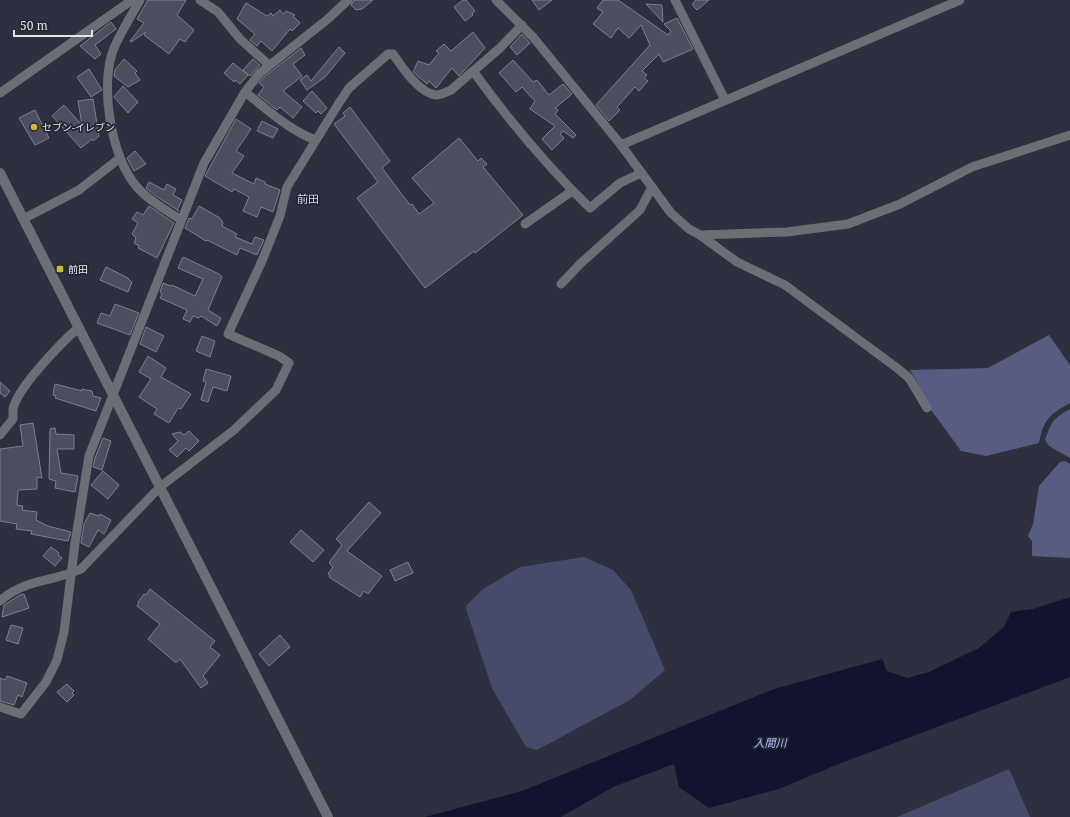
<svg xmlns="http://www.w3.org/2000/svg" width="1070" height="817" font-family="'Noto Serif','Noto Sans JP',serif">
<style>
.green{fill:#474b6b}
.forest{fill:#585c80}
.water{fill:#121331}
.building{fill:#4c4e5e;stroke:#7d7f90}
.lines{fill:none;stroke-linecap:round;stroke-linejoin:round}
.minor{stroke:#6c6e75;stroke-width:9}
.tertiary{stroke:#6c6e75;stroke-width:10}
.poi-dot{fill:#d0b837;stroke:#242634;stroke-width:1.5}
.labels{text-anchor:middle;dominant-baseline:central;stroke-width:3.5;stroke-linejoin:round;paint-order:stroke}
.poi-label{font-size:10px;fill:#e3e5ee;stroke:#242634;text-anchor:start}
.neighbourhood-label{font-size:11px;fill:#d5d8eb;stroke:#242634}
.water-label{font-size:11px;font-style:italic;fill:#b5bdfb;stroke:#242634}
</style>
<rect width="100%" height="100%" fill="#2e303f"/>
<g class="green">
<path d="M 584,557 L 613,570 L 631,590 L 665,670 L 630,700 L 537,750 L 526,747 L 492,688 L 466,609 L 467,605 L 483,589 L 520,567 Z"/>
<path d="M 1009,769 L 1030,817 L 897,817 Z"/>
</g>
<g class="forest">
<path d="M 1049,335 L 1070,365 L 1070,403 C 1049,415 1044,419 1039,443 L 986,456 L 961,451 L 929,407 L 916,380 L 910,370 L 988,368 Z"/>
<path d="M 1070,409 L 1070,458 L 1049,446 L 1045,440 C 1051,423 1053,418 1070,409 Z"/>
<path d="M 1065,461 L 1070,464 L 1070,558 L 1032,556 L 1032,541 L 1028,536 L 1033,524 L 1039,486 L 1060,462 Z"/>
</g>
<path class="water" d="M 1070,597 L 1070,677 L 836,765 L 779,789 L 709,808 L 679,787 L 674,764 L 613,787 L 561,817 L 425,817 L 522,791 L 774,689 L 882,659 L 887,671 L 907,678 L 929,672 L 979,648 L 1004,627 L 1011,612 L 1033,609 Z"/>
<g class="building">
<path d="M 148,0 L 186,0 L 177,15 L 194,30 L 185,42 L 180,39 L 169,54 L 144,35 L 146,32 L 131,42 L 130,41 L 144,23 L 137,19 Z"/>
<path d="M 354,0 L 373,0 L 362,9 L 356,10 L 351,5 Z"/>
<path d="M 463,0 L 466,0 L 475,11 L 472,13 L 473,15 L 465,21 L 454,7 Z"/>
<path d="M 532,0 L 552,0 L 539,10 Z"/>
<path d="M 603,0 L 618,0 L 668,35 L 671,31 L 664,24 L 677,18 L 693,49 L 663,62 L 659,54 L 642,71 L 647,75 L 644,78 L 648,81 L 639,91 L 635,87 L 617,107 L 620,110 L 609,121 L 596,105 L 650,45 L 641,25 L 629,38 L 618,28 L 611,38 L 593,24 L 603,12 L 597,8 Z"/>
<path d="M 696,0 L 709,0 L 697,10 L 693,6 L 693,3 Z"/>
<path d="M 246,3 L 267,16 L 271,13 L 273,16 L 280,10 L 283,14 L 286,11 L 295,15 L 293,16 L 300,23 L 292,31 L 290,29 L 272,51 L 261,41 L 257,46 L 250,40 L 255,34 L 237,19 Z"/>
<path d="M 646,4 L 662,5 L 663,22 Z"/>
<path d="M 111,22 L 116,29 L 95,45 L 101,54 L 95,59 L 80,46 Z"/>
<path d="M 473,32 L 485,48 L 459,76 L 452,68 L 436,88 L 429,81 L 427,84 L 413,72 L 418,61 L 429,65 L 439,53 L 436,51 L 444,44 L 451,51 Z"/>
<path d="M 522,34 L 530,43 L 517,55 L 510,47 Z"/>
<path d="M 339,47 L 345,53 L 325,77 L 307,90 L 300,80 L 307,75 L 311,81 Z"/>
<path d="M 301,48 L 305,55 L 293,64 L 302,76 L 283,91 L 302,107 L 293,118 L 280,107 L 277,110 L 258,95 L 264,87 L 259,83 L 264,77 Z"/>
<path d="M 124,59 L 137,71 L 135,73 L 140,80 L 128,87 L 114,76 L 115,70 Z"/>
<path d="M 253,59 L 260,65 L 250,76 L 243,70 Z"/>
<path d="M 513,60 L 533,82 L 537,80 L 549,95 L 563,84 L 572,94 L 555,108 L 558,110 L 555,114 L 576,135 L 573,138 L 563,131 L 560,134 L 564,138 L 552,150 L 542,139 L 555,126 L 530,109 L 535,101 L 522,87 L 516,92 L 499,73 Z"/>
<path d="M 233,63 L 248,75 L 240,84 L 235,80 L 234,82 L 224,73 Z"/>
<path d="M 89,69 L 102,90 L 91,97 L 77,77 Z"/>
<path d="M 123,86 L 138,102 L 128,113 L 114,97 Z"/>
<path d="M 312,91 L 327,108 L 321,114 L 318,111 L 316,113 L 303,101 Z"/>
<path d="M 93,99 L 99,136 L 93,141 L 92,139 L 81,148 L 52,116 L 64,105 L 82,125 L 78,101 Z"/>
<path d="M 350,107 L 390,161 L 382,168 L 410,205 L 412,204 L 419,214 L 434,203 L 412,178 L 459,138 L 478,161 L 481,158 L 487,164 L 483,167 L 523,215 L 475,253 L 474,251 L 425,288 L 357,198 L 378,182 L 334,124 L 345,116 L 343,113 Z"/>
<path d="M 35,110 L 49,138 L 35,145 L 19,118 Z"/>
<path d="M 236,119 L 251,129 L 236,151 L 244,156 L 232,173 L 254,184 L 256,178 L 265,182 L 265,184 L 280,190 L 273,212 L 261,207 L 257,217 L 243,211 L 249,197 L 234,189 L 232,192 L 205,176 Z"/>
<path d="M 262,121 L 278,129 L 273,138 L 257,131 Z"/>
<path d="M 135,151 L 146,164 L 134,171 L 127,158 Z"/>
<path d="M 149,182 L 164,190 L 167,184 L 176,189 L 173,195 L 182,200 L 177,210 L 179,211 L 156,196 L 146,188 Z"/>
<path d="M 149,206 L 174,223 L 157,258 L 138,248 L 139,246 L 134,243 L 136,238 L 132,234 L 138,223 L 132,219 L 137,212 L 143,215 Z"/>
<path d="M 199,206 L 220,218 L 223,223 L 222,226 L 237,234 L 235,237 L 252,244 L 255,237 L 264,240 L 257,255 L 240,248 L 237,255 L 207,240 L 206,241 L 185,228 L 189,218 L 192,219 Z"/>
<path d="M 183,257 L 219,274 L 222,277 L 208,310 L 221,318 L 217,326 L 201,316 L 199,318 L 193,316 L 190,322 L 183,319 L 187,310 L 160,298 L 162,294 L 160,292 L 163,283 L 171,286 L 172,285 L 195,296 L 203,279 L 178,268 Z"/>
<path d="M 106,267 L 128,278 L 128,279 L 132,282 L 128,292 L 100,280 Z"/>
<path d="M 115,304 L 139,313 L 130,335 L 97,323 L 101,313 L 110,316 Z"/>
<path d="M 146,327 L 164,336 L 156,352 L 140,344 Z"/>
<path d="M 202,336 L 215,341 L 210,357 L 196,351 Z"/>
<path d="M 148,356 L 166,368 L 161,377 L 191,394 L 181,409 L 178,408 L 169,423 L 154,414 L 157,409 L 139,397 L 151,379 L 139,372 Z"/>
<path d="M 206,369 L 231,376 L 227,391 L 213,387 L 208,402 L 201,400 L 206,382 L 203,381 Z"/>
<path d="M 0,382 L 10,391 L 5,397 L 0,393 Z"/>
<path d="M 55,384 L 82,391 L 82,389 L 92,391 L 93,396 L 101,398 L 96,411 L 55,398 L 56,396 L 53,395 Z"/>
<path d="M 33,423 L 42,478 L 37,477 L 37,489 L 18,490 L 17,505 L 23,506 L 22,510 L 37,512 L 36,520 L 48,526 L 71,532 L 68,541 L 31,534 L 32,531 L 16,529 L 17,524 L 0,521 L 0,449 L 23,446 L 20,425 Z"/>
<path d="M 55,428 L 56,434 L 74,435 L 74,449 L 57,449 L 61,473 L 78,476 L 75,492 L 55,488 L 56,481 L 49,479 L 50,429 Z"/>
<path d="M 189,431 L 199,441 L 189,451 L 186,448 L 177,457 L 169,450 L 178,441 L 172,434 L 180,432 L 184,435 Z"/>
<path d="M 103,438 L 111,441 L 102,470 L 93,467 L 95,458 Z"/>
<path d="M 103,471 L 119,485 L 108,499 L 91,485 Z"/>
<path d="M 369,502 L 381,513 L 347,551 L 382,576 L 368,594 L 364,591 L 360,597 L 329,577 L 330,575 L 328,574 L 333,567 L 329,563 L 342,545 L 336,539 Z"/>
<path d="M 90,513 L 99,516 L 100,514 L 111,520 L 104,534 L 98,530 L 89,547 L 81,543 L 84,524 Z"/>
<path d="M 301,530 L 324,550 L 313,562 L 290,542 Z"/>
<path d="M 51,547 L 59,553 L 58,555 L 62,558 L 55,566 L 43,556 Z"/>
<path d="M 408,562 L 413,573 L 395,581 L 390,570 Z"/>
<path d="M 150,589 L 215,641 L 210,647 L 220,655 L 203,676 L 208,683 L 201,688 L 180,659 L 177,662 L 175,662 L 148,639 L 160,624 L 137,606 L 139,603 L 138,602 L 144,594 L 146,595 Z"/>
<path d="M 24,594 L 29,608 L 2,617 L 4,605 L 20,595 Z"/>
<path d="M 11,625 L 23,628 L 18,644 L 6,640 Z"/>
<path d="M 280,635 L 290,647 L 269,666 L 259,654 Z"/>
<path d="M 7,676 L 27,683 L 22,697 L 18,695 L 14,705 L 0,701 L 0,678 L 5,680 Z"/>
<path d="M 67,684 L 74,691 L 72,693 L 74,695 L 67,702 L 57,692 Z"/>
</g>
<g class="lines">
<g class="minor">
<path d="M 140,0 C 131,16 121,32 114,48 C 99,84 111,158 137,187 C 149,201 166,210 181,220"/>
<path d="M 200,0 L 218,12 L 240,39 L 269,65"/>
<path d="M 496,0 L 533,37 L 621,145 L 671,213 L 689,229 L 700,235 L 737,262 L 785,285 L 897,368 L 909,378 L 927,408"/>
<path d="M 675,0 L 725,100"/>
<path d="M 473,71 C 508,119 547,166 590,208 L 620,183 L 641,173"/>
<path d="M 245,92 C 267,109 290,131 316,140"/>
<path d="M 0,93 L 132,0"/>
<path d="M 621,145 L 960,0"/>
<path d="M 23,219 L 79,190 L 120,158"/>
<path d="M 525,224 L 572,191"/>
<path d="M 700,235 L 787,232 L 848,224 L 900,204 L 972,167 L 1070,135"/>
<path d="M 561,284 L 580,264 L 640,210 L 652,187"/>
<path d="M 0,435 L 13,419 C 13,416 13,413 13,410 C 15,390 62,342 78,328"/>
<path d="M 0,601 C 24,579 53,582 81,569 L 160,487 L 234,430 L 276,390 L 289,363 L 279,356 L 228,334 L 262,261 L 280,216 L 287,187 L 339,103 L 349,88 L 388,54 L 393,54 C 402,67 419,93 436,95 C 441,95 446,92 451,90 L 500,48 L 522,25"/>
<path d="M 0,707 L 21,714 L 46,682 L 57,660 L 64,632 L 75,543 L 89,456 L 204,163 L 245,92 L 260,73 L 329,18 L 348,0"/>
</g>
<path class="tertiary" d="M 0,173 L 328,817"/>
</g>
<g class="poi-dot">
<circle cx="34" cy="127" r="4"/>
<rect x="56" y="265" width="8" height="8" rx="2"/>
</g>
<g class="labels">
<g class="poi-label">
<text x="42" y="127">セブン-イレブン</text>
<text x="68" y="269">前田</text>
</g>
<g class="neighbourhood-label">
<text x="308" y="198">前田</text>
</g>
<g class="water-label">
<text x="770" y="742">入間川</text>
</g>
</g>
<path d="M14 30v6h78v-6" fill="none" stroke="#e3e5ee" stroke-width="2"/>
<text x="20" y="30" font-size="12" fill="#e3e5ee" stroke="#242634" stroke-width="3" paint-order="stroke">50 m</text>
</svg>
